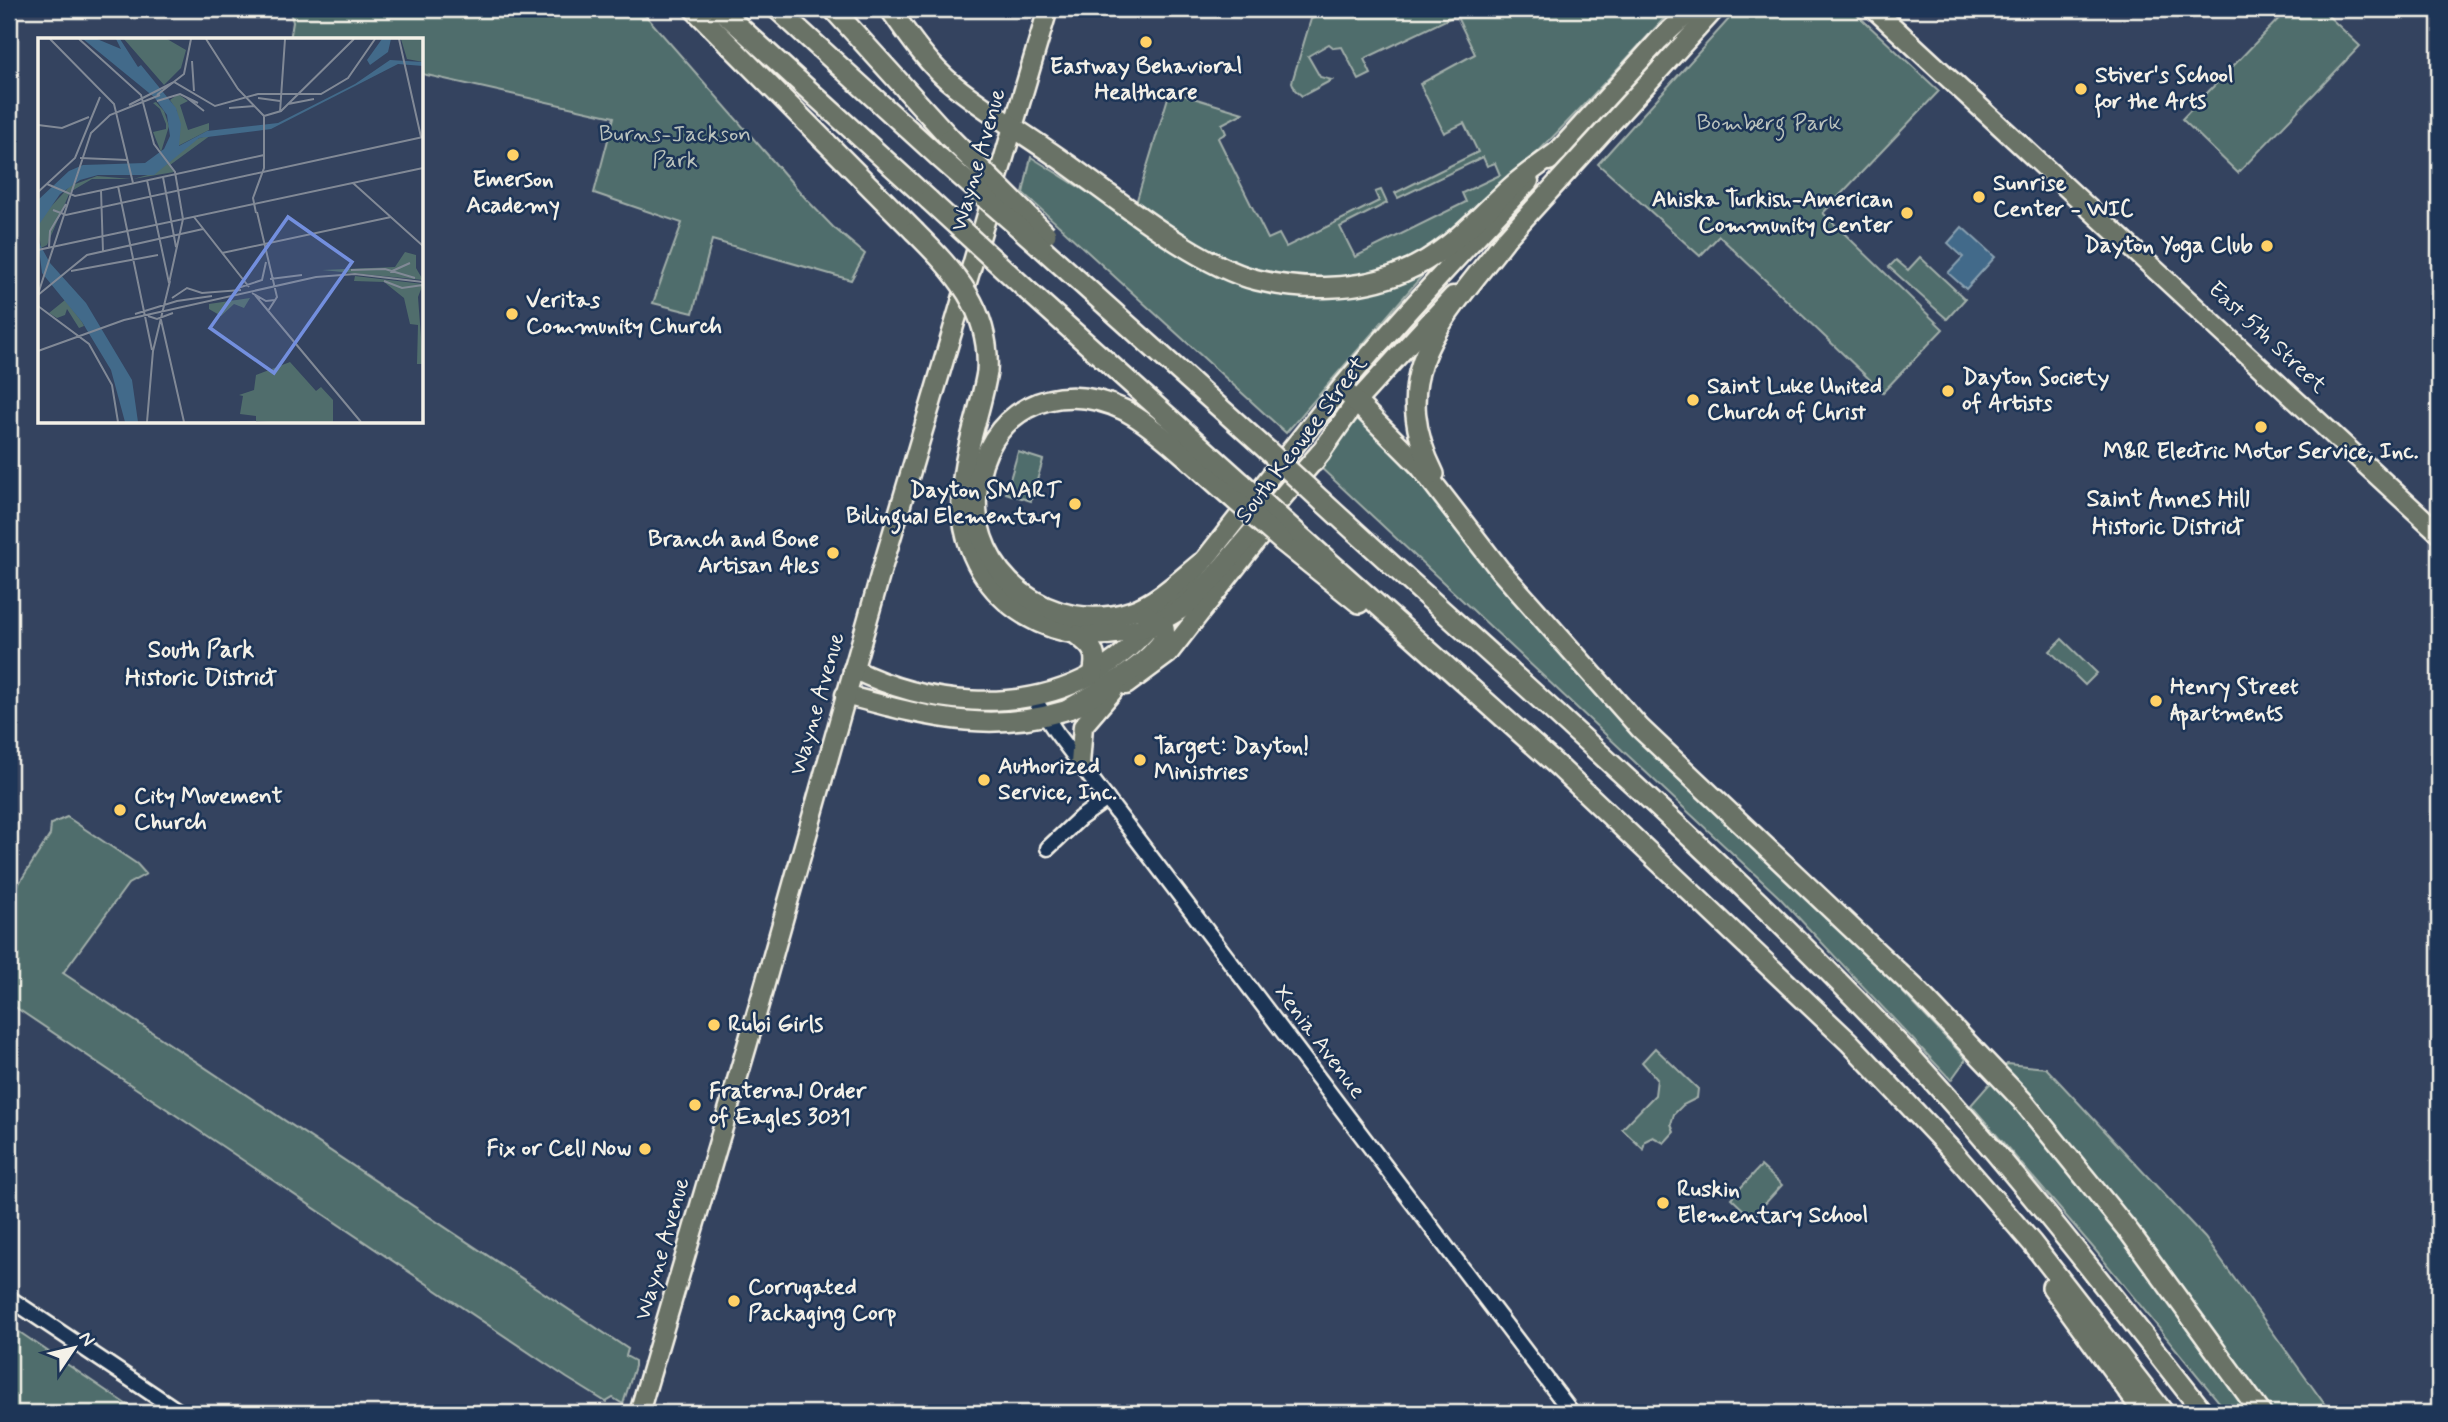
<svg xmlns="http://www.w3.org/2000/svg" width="2448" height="1422" font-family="Mynerve,sans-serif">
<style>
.green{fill:#506d6c;stroke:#a2afaa;stroke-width:2}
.water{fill:#426a8a;stroke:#89a0b0;stroke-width:2}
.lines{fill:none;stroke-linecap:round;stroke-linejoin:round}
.minor-casing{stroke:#f4f1e8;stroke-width:19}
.major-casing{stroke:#f4f1e8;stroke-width:23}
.highway-casing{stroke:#f4f1e8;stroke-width:24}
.minor{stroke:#1d3557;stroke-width:14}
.major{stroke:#697266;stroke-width:18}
.highway{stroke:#697266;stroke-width:19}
.highway-bridge-casing{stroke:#f4f1e8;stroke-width:24;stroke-linecap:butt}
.highway-bridge{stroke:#697266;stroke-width:19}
.poi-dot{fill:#ffd166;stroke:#1d3557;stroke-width:2.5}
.labels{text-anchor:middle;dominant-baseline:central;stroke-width:5;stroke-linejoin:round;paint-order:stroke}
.poi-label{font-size:23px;font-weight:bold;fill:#f4f1e8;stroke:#1d3557;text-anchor:start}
.park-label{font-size:23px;fill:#bbc3bd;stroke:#1d3557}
.street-label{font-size:23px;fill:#f4f1e8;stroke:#1d3557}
.neighbourhood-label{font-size:24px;font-weight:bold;fill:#f4f1e8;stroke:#1d3557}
.inset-road{fill:none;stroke:#818996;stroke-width:2}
.view{fill:#738fde;fill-opacity:0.15;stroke:#738fde;stroke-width:3.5}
.inset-edge{fill:none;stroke:#f4f1e8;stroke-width:3.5}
</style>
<rect width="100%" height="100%" fill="#34435f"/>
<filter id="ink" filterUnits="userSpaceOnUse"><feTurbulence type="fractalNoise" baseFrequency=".0143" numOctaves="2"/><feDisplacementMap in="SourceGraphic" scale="14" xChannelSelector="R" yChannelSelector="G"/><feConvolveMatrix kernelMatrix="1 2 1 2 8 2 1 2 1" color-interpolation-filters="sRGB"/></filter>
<g filter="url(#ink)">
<g class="green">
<path d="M 289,9 L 640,9 L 807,200 L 833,227 L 865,254 L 851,280 L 712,240 L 693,313 L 653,303 L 682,223 L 594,193 L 614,117 L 422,74 L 422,40 L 290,40 L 293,22 Z"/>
<path d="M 1336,9 L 1673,9 C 1610,76 1549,145 1481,206 C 1464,221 1448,240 1430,252 C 1379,285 1306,285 1250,269 C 1212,258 1169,225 1136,203 L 1170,91 L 1243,113 L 1222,124 L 1226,133 L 1218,138 L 1268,239 L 1279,234 L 1286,247 L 1379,201 L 1375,192 L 1381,190 L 1387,203 L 1340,227 L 1355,257 L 1466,202 L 1462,193 L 1500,175 L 1495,163 L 1487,166 L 1483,157 L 1398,198 L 1395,193 L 1478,152 L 1464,123 L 1444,133 L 1420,84 L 1475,54 L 1456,15 L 1364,59 L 1371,74 L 1359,80 L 1342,47 L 1334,48 L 1329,44 L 1308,56 L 1320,77 L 1332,80 L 1302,96 L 1295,90 L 1292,82 L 1311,19 Z"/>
<path d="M 1738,9 L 1851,9 L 1939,91 L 1823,213 L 1943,329 L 1883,392 L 1719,236 L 1700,256 L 1598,164 Z"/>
<path d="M 2288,9 L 2321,9 L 2360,46 L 2238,173 L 2182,119 Z"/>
<path d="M 1031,157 L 1189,256 L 1275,290 L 1428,269 L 1286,433 L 1023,193 Z"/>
<path d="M 1920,257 L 1965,299 L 1947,319 L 1889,267 L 1896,260 L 1908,270 Z"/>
<path d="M 1360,416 L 1426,490 L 1614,714 L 1817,902 L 1966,1059 L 1951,1080 L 1779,897 L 1320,467 Z"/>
<path d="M 1018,452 L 1043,460 L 1031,501 L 1006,493 Z"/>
<path d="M 2062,639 L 2097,673 L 2085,685 L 2050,651 Z"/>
<path d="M 67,817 L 137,864 L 146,874 L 128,884 L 63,973 L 628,1349 L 626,1356 L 635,1361 L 635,1366 L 623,1404 L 613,1398 L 606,1402 L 567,1378 L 9,1003 L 9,899 L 50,835 L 51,824 Z"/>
<path d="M 1655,1048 L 1698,1089 L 1697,1098 L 1683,1105 L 1674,1114 L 1671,1124 L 1674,1132 L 1664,1143 L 1653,1137 L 1645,1141 L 1643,1149 L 1622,1129 L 1655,1095 L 1657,1079 L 1642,1062 Z"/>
<path d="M 2007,1064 L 2046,1068 L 2205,1238 L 2331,1413 L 2228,1413 L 2096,1251 L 1971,1105 Z"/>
<path d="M 1761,1166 L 1782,1185 L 1752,1218 L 1731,1198 Z"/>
<path d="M 9,1325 L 139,1413 L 9,1413 Z"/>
</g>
<path class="water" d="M 1962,227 L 1995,257 L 1966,289 L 1948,273 L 1963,257 L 1948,243 Z"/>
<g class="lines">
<defs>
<g id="minor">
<path d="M 1032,696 L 1056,732 L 1572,1413"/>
<path d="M 1048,848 L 1080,818 L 1107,799"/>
<path d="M 9,1298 L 181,1413"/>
</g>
<g id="major">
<path d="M 1874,9 L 2439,533"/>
<path d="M 1549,161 L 1659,40 L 1693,9"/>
<path d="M 1496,250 L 1715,9"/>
<path d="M 1314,462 L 1356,402 L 1453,296"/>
<path d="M 853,669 C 925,705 1019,715 1092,675 C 1140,649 1172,599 1206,558 C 1251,501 1295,444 1341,388 C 1401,317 1465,249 1529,181"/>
<path d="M 1126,685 L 1168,654 L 1265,530"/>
<path d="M 845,695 C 928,717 997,737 1081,705"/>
<path d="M 1080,764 L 1083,726 L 1113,691"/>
<path d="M 639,1413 L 759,1005 L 881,572 L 1048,9"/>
</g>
<g id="highway">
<path d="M 694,9 L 914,231"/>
<path d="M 720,9 L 929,200"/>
<path d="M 777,9 L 940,158"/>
<path d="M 833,9 L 950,138"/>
<path d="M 890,9 C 908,35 929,66 955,86 C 989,113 1028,136 1063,161 C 1114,197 1198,266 1257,280 C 1302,291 1359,291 1403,272 C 1447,254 1476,219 1510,188 C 1524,175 1541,164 1557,152"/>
<path d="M 1041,247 L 1267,450"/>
<path d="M 1028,291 L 1243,484"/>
<path d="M 987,372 C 980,416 959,462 962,507 C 969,618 1088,669 1179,610 C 1202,595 1220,569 1238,549 C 1266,516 1293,484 1321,452"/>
<path d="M 1342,388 L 1419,465 L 1500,570 L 1640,728 L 1916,989 L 2022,1100 L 2130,1233 L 2261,1413"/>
<path d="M 1434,474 C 1383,372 1445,318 1504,241"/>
<path d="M 1323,502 C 1521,684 1728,861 1912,1058 C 2016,1171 2109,1292 2204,1413"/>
<path d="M 1297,533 L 1561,769 L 1849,1042 L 1952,1151 L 2032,1243 L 2164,1413"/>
<path d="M 1283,542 L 1359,603"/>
<path d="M 1201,563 C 1180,580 1158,602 1132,611 C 1053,638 968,575 977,490 C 985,412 1054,376 1124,410 C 1156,426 1205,475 1235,500"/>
<path d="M 1077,635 C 1094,647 1098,654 1093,675"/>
<path d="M 1069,709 C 1102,689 1144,670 1165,637 L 1164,628 L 1145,614"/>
<path d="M 2052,1287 L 2144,1413"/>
</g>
</defs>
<use href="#minor" class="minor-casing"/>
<use href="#major" class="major-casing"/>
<use href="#highway" class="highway-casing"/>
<use href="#minor" class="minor"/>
<use href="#major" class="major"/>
<use href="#highway" class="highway"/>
<defs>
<g id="highway-bridge">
<path d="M 950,138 L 1046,234"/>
<path d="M 940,158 L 1041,247"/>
<path d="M 929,200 L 1028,291"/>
<path d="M 914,231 C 955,272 991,310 987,372"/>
<path d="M 1267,450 L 1323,502"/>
<path d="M 1243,484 L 1297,533"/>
<path d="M 1235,500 L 1283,542"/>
</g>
</defs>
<use href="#highway-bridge" class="highway-bridge-casing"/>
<use href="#highway-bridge" class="highway-bridge"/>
</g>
</g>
<g class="poi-dot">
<circle cx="1146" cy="42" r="7"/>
<circle cx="2081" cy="89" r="7"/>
<circle cx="513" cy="155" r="7"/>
<circle cx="1979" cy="197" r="7"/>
<circle cx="1907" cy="213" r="7"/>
<circle cx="2267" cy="246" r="7"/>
<circle cx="512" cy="314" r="7"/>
<circle cx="1948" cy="391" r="7"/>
<circle cx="1693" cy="400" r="7"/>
<circle cx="2261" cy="427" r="7"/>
<circle cx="1075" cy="504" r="7"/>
<circle cx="833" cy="553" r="7"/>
<circle cx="2156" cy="701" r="7"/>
<circle cx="1140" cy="760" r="7"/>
<circle cx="984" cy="780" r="7"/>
<circle cx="120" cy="810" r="7"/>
<circle cx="714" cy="1025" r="7"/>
<circle cx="695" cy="1105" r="7"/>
<circle cx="645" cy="1149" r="7"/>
<circle cx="1663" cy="1203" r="7"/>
<circle cx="734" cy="1301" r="7"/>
</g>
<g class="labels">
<g class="poi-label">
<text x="1146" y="67" text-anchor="middle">Eastway Behavioral<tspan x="1146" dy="26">Healthcare</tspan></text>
<text x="2095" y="76">Stiver's School<tspan x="2095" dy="26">for the Arts</tspan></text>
<text x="513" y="180" text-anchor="middle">Emerson<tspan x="513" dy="26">Academy</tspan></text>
<text x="1993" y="184">Sunrise<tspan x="1993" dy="26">Center - WIC</tspan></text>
<text x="1893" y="200" text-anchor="end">Ahiska Turkish-American<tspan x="1893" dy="26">Community Center</tspan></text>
<text x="2253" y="246" text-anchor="end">Dayton Yoga Club</text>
<text x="526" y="301">Veritas<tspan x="526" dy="26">Community Church</tspan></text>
<text x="1962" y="378">Dayton Society<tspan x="1962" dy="26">of Artists</tspan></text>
<text x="1707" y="387">Saint Luke United<tspan x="1707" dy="26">Church of Christ</tspan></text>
<text x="2261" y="452" text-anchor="middle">M&amp;R Electric Motor Service, Inc.</text>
<text x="1061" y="491" text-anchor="end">Dayton SMART<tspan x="1061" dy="26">Bilingual Elementary</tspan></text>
<text x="819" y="540" text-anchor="end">Branch and Bone<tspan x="819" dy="26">Artisan Ales</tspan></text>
<text x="2170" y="688">Henry Street<tspan x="2170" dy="26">Apartments</tspan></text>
<text x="1154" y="747">Target: Dayton!<tspan x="1154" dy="26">Ministries</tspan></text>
<text x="998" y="767">Authorized<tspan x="998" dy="26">Service, Inc.</tspan></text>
<text x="134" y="797">City Movement<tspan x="134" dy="26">Church</tspan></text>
<text x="728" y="1025">Rubi Girls</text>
<text x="709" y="1092">Fraternal Order<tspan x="709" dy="26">of Eagles 3031</tspan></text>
<text x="631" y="1149" text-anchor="end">Fix or Cell Now</text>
<text x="1677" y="1190">Ruskin<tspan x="1677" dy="26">Elementary School</tspan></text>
<text x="748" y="1288">Corrugated<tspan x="748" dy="26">Packaging Corp</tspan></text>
</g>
<g class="park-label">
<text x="1769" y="124">Bomberg Park</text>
<text x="675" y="135">Burns-Jackson<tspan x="675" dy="26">Park</tspan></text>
</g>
<g class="street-label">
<text transform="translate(979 160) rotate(-74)">Wayne Avenue</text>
<text transform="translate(2267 338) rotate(43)">East 5th Street</text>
<text transform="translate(1302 440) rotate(-53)">South Keowee Street</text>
<text transform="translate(818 704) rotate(-74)">Wayne Avenue</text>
<text transform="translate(1319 1042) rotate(53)">Xenia Avenue</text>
<text transform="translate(663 1249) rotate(-74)">Wayne Avenue</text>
</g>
<g class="neighbourhood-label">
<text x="2168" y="499">Saint Annes Hill<tspan x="2168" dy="28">Historic District</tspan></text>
<text x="201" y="650">South Park<tspan x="201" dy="28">Historic District</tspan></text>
</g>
</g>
<g transform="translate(38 38)">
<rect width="385" height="385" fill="#34435f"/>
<path d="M 86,1 L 129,1 L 148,12 L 143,30 L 126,47 ZM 363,1 L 385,1 L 385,24 L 369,21 ZM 140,56 L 150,63 L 142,67 L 150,92 L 171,85 L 171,92 L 140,108 L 139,73 L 132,62 ZM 118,64 L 126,73 L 131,88 L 123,114 L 115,94 L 128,91 L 128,86 L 122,71 L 115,65 ZM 173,97 L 132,127 L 136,134 L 95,141 L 117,135 L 158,101 ZM 59,138 L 93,141 L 54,141 L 32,154 L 9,207 L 3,210 L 0,188 L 7,175 L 32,148 ZM 367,214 L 378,217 L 378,230 L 385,242 L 284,232 L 357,229 ZM 317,238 L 385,246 L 380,259 L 385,326 L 379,326 L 380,287 L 372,286 L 366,260 L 346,244 L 316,243 ZM 212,260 L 206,270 L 196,266 L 183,278 L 171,271 L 171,266 ZM 27,262 L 44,284 L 46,288 L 41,290 L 29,271 L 27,277 L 19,280 L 11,275 ZM 252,324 L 278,353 L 283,349 L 295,362 L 295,384 L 231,384 L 208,382 L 218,383 L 218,378 L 202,376 L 205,358 L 201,357 L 216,352 L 218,337 Z" fill="#506d6c"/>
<path d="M 45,1 L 59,1 L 83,11 L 78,1 L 82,1 L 100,29 L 103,27 L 138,70 L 143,86 L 141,108 L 169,93 L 240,85 L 317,46 L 352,22 L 385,24 L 385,28 L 360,26 L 233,91 L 161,100 L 116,137 L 60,137 L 42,142 L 22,156 L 0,188 L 0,162 L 31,133 L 45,127 L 107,125 L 126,111 L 132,98 L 129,77 L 116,59 ZM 344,1 L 353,1 L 350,14 L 332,27 L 329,22 ZM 0,203 L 12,225 L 48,265 L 94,342 L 100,384 L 87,384 L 73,332 L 44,284 L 4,235 Z" fill="#426a8a"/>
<path class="inset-road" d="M 12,1 L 76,66 L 95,145M 41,1 L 103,57 L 116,106 L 137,134 L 145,181 L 131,245M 168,1 L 200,51 L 226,78 L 226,130 L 215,160 L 218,175M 361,1 L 383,99M 154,23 L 156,53M 119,57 L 146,36 L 153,1M 148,59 L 166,73M 220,60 L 242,63M 119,63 L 142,56 L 160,65M 250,66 L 276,61M 91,67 L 136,44 L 177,68 L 220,56 L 283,56 L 310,40 L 337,1M 191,70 L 217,68M 242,74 L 247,1M 226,78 L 243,73 L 316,1M 0,87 L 24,90 L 51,79M 42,120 L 90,122M 125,139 L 138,209M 109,142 L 131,245M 315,145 L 385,208M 9,146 L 37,158 L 226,117M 80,148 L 114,312M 63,152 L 65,214M 0,154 L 37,120 L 62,59M 15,172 L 28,177 L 385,99M 219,174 L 239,259 L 230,273M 156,179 L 211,249M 11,209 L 12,193 L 28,166M 0,212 L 385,130M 184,215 L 353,179M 313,232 L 347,231 L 377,240M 33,233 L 120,217M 352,234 L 372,225M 232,241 L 264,237M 346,243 L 364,250 L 385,247M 200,250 L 224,242 L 228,224M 214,255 L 228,263 L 237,262M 0,256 L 53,95 L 72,77 L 122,57M 0,257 L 49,217 L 165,191M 217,257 L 323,384M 134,260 L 149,250 L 164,255 L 203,252M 0,268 L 51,306 L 74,347 L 80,384M 97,276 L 139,263 L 174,258M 110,278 L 119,281 L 135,275M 123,282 L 146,384M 0,313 L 86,282 L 278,239 L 317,236 L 385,244M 109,384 L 115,313 L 132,243M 192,384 L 218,384"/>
<path class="view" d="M 250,179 L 314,224 L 236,335 L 172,290 Z"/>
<rect width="385" height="385" class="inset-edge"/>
</g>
<rect width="2448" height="1422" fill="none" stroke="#1d3557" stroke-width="35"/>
<rect x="18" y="18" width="2413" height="1387" fill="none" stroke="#f4f1e8" stroke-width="2.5" filter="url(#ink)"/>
<g transform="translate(74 1348) rotate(55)" stroke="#1d3557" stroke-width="5" paint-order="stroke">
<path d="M0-5L12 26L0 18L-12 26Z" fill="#f4f1e8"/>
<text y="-10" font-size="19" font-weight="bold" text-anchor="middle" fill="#f4f1e8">N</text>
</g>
</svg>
